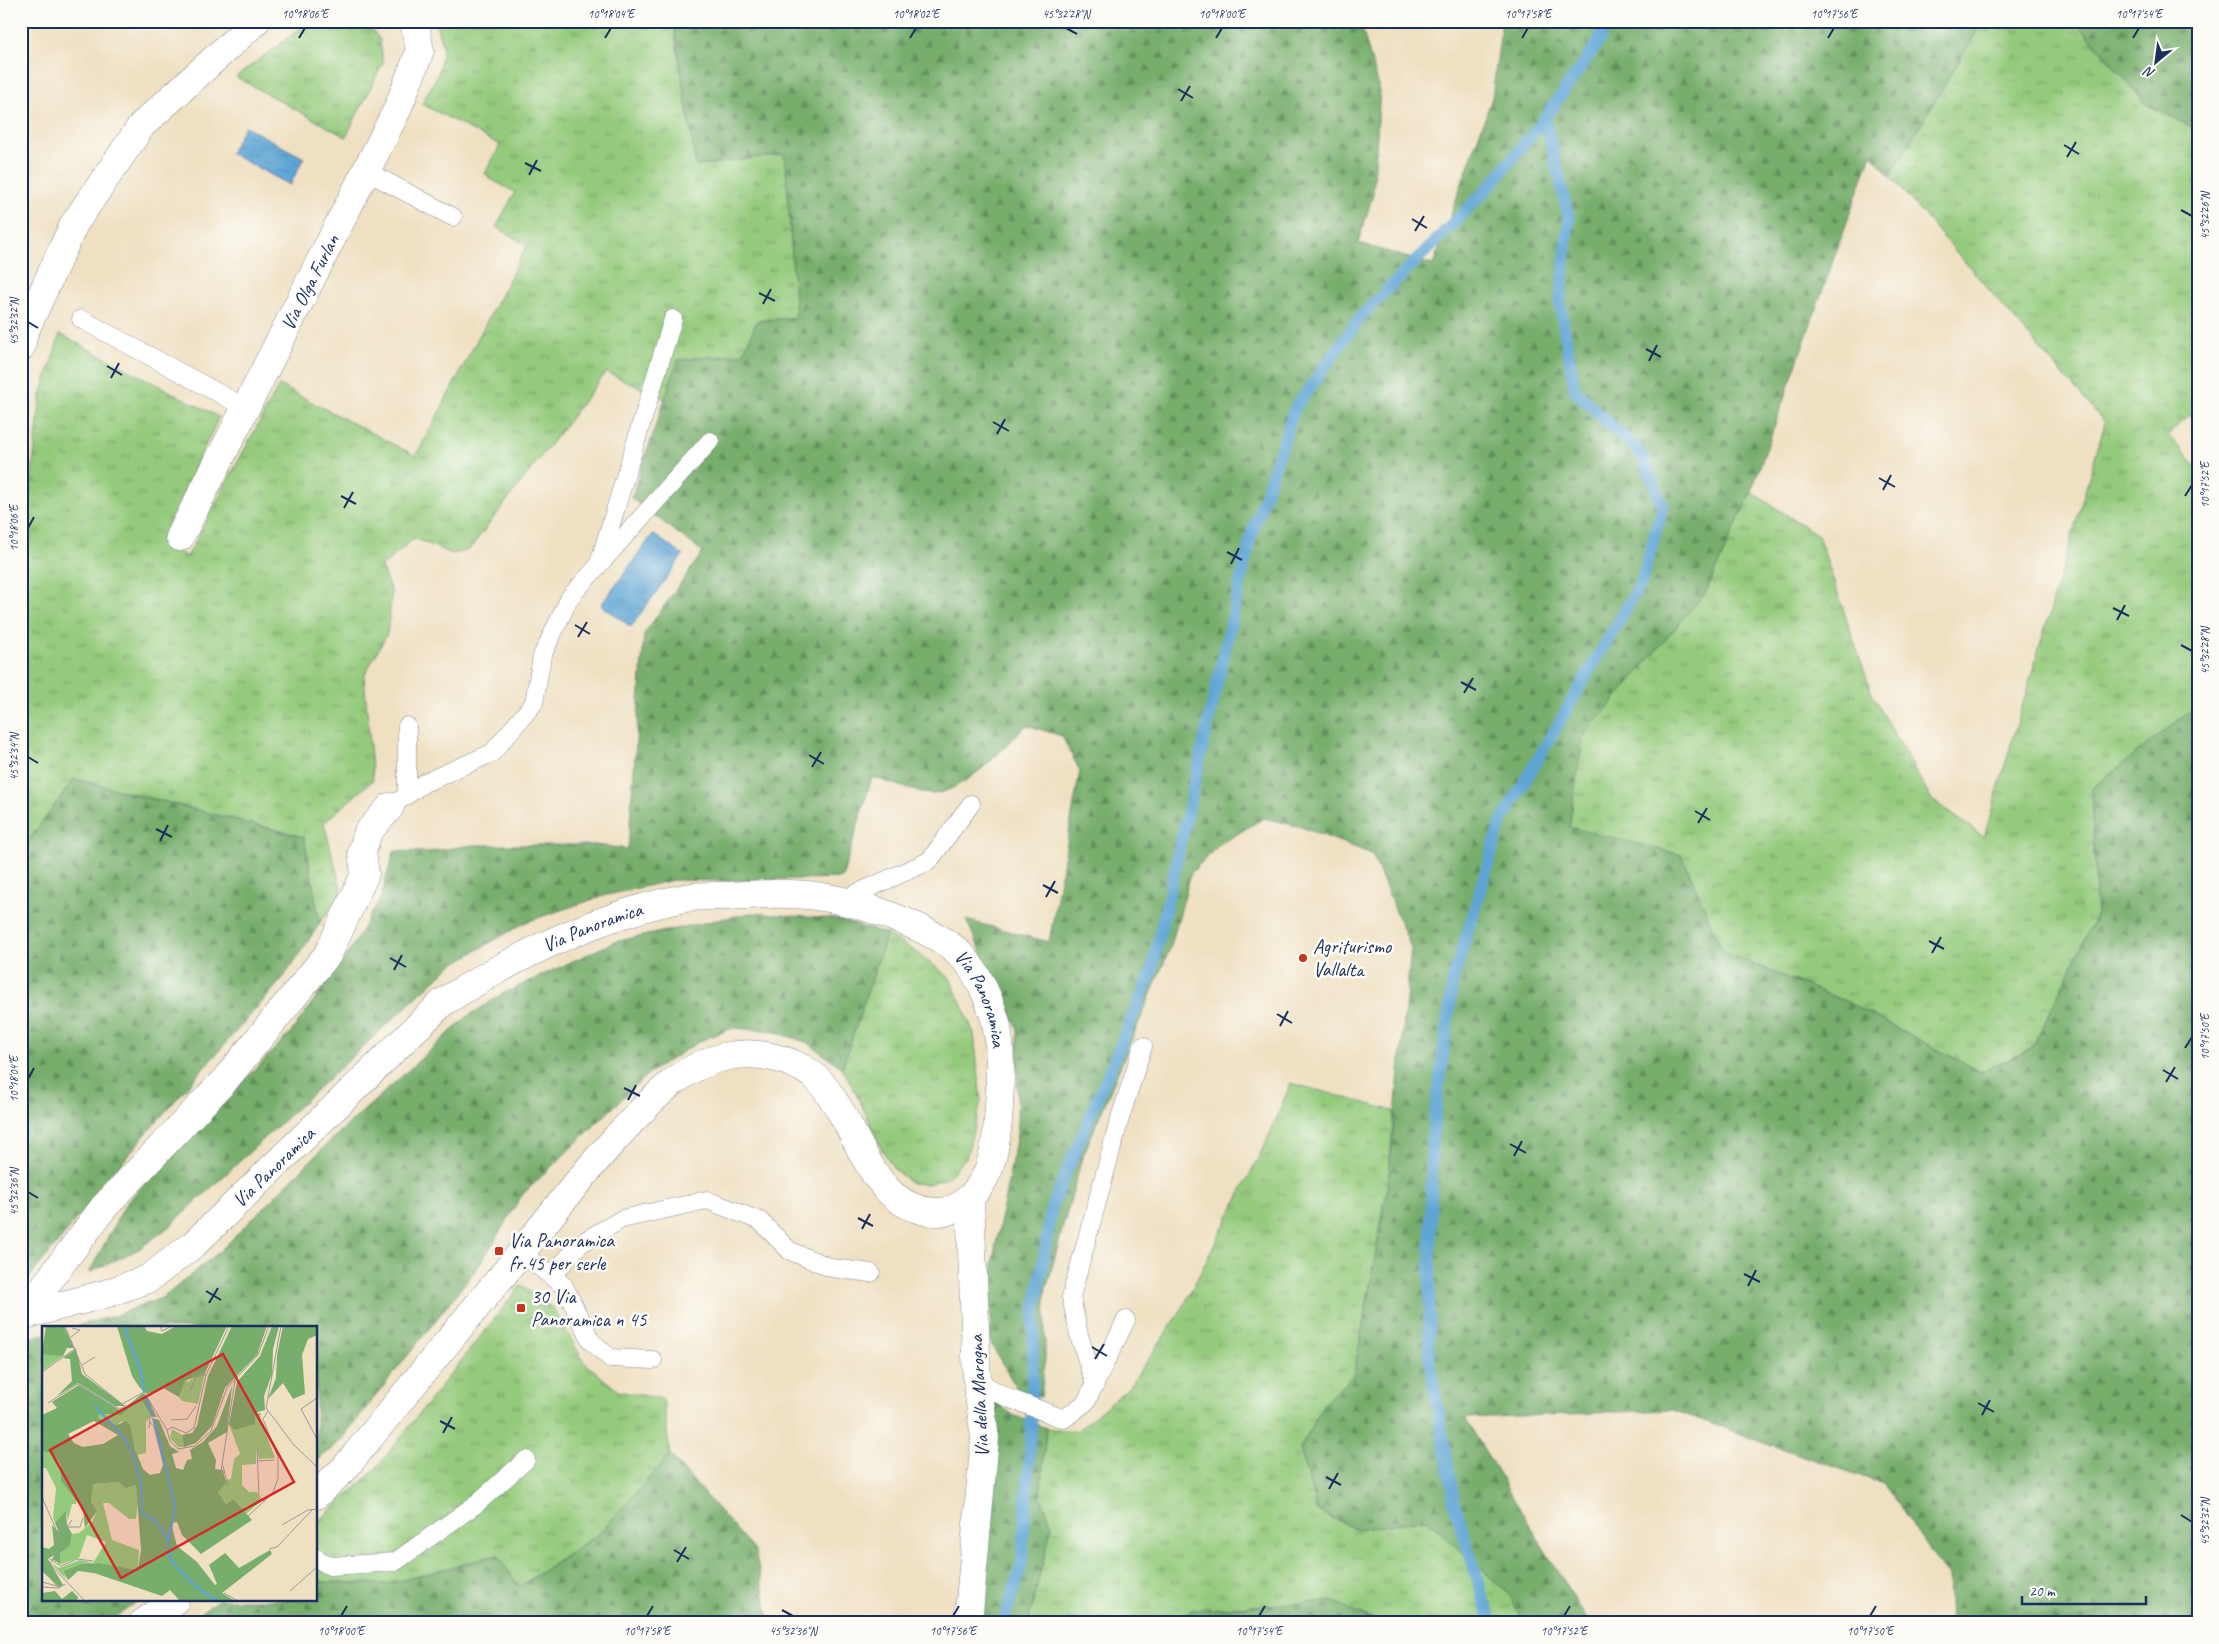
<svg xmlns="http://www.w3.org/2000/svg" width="2219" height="1644" font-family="Caveat,sans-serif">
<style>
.grass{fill:url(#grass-tufts);stroke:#587c6d}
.forest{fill:url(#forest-firs);stroke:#496e65}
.water{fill:url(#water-ripples);stroke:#3c6a99}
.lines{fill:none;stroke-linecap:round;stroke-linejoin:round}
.stream{stroke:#5ea5d4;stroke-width:12}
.service-casing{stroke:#858890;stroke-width:19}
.minor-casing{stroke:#858890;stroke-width:29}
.tertiary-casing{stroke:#858890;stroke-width:29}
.service{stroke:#fff;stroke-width:18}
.minor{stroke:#fff;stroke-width:28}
.tertiary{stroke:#fff;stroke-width:28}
.ticks{fill:none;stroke:#1b2f5e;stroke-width:2}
.poi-dot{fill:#c8321e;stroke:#fdfcf7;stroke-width:2}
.labels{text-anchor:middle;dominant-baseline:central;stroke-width:5;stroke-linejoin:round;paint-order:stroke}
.street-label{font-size:20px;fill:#1b2f5e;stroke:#fdfcf7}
.poi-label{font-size:20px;fill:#1b2f5e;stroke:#fdfcf7;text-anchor:start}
.inset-river{fill:none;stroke:#5ea5d4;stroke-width:2.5}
.inset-road{fill:none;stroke:#9a999a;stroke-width:1}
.view{fill:#d62828;fill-opacity:0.15;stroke:#d62828;stroke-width:2.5}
.inset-edge{fill:none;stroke:#1b2f5e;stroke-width:2.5}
.neatline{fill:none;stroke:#1b2f5e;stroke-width:2}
.ticks-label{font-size:12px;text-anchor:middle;fill:#1b2f5e}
</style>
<defs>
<pattern id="grass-tufts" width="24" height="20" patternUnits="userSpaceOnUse" patternTransform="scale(1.25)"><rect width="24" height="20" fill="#94ca7c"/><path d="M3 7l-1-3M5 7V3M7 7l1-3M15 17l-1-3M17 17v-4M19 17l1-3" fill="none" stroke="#78a469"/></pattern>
<pattern id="forest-firs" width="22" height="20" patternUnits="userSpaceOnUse" patternTransform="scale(1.25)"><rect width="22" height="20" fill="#77ae6c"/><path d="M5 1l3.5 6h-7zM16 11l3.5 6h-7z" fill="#618e5c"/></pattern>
<pattern id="water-ripples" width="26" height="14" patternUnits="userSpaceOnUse" patternTransform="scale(1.25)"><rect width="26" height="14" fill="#5ea5d4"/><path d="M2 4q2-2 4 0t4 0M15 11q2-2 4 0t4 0" fill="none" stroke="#4d87af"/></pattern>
</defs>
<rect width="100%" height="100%" fill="#fdfcf7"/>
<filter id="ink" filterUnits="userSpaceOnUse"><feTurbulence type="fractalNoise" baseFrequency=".02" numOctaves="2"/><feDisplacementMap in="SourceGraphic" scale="10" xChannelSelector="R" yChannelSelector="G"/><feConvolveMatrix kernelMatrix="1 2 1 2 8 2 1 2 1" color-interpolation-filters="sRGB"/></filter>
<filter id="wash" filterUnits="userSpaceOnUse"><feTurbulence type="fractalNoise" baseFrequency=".0096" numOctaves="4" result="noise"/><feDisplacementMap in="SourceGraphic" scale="20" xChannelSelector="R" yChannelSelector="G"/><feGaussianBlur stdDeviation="1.12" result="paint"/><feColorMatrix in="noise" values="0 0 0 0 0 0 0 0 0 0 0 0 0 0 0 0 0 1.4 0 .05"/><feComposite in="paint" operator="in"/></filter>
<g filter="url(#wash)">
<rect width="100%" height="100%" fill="#efe0c2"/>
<g class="grass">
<path d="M 310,21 L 361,21 L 368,24 L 380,40 L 383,63 L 346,137 L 236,77 Z"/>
<path d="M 435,21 L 673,21 L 696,166 L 785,153 L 796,317 L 757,321 L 743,354 L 678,360 L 665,399 L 606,372 L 469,550 L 452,554 L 414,538 L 381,567 L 392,593 L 387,634 L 364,676 L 373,780 L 324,823 L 342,892 L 320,923 L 304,837 L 75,779 L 26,844 L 21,854 L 21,571 L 41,395 L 60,334 L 219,417 L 160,541 L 187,557 L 279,385 L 416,456 L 527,245 L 496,227 L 515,192 L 488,178 L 489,176 L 485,174 L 500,145 L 422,104 L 438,74 L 443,48 Z"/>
<path d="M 1983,21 L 2072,21 L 2079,25 L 2147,105 L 2198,130 L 2198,407 L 2168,435 L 2198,468 L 2198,705 L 2091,789 L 2097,914 L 2032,1049 L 1981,1072 L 1847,1002 L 1723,952 L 1682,855 L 1569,828 L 1582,737 L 1706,592 L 1751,492 L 1818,535 L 1872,694 L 1931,799 L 1984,837 L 2105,423 L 1890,176 Z"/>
<path d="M 887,934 L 916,952 L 950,978 L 974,1033 L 981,1101 L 966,1158 L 947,1178 L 928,1184 L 911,1183 L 894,1169 L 880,1146 L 860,1101 L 842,1068 Z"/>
<path d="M 1291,1083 L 1394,1111 L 1388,1185 L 1354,1375 L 1324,1403 L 1300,1449 L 1317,1510 L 1357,1530 L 1426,1519 L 1510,1595 L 1522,1623 L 1380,1623 L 1332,1601 L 1191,1610 L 1179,1623 L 1028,1623 L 1052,1525 L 1040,1495 L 1046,1428 L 1077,1431 L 1128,1388 L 1180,1313 L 1268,1138 Z"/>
<path d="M 521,1285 L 553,1308 L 584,1362 L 618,1391 L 663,1399 L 670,1455 L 600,1533 L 519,1587 L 498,1555 L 388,1584 L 322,1582 L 316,1578 L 316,1523 L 374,1471 Z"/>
</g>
<g class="forest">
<path d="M 673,21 L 1360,21 L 1380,90 L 1373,195 L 1358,243 L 1433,265 L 1492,98 L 1502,21 L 1983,21 L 1890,176 L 1871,154 L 1751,492 L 1706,592 L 1583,737 L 1569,827 L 1682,855 L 1723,952 L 1847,1002 L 1981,1072 L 2032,1049 L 2097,914 L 2091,789 L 2198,705 L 2198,1431 L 2195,1437 L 2198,1467 L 2198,1623 L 1950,1623 L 1948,1576 L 1883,1484 L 1673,1410 L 1465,1418 L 1589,1623 L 1522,1623 L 1510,1595 L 1426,1519 L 1357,1530 L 1317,1510 L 1300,1449 L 1324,1403 L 1354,1374 L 1388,1185 L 1411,948 L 1372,854 L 1301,827 L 1264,818 L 1220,844 L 1191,873 L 1171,946 L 1082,1158 L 1045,1293 L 1045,1359 L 1041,1397 L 1017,1389 L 990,1342 L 993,1260 L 1017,1134 L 1018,1029 L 966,920 L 1049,942 L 1080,771 L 1062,736 L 1026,725 C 1004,749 968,788 935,794 C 925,795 884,781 872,777 L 842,878 L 725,881 L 673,880 L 603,896 L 526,922 L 450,966 L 170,1226 L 139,1249 L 89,1273 L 126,1203 L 292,1031 L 352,947 L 381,897 L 394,851 L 428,852 L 472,845 L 595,845 L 628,849 L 644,634 L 703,552 L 631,498 L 678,360 L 743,354 L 757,321 L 796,317 L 785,154 L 696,166 Z"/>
<path d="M 2072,21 L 2198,21 L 2198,130 L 2147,105 L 2079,25 Z"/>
<path d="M 74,779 L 304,837 L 320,923 L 284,977 L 143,1137 L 21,1288 L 21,854 L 26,844 Z"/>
<path d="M 750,913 L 835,919 L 887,934 L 842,1068 L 808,1043 L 773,1031 L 733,1028 L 700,1041 L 649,1073 L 522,1195 L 481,1263 L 340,1441 L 316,1462 L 316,1328 L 68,1328 L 114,1316 L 164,1297 L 220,1251 L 328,1143 L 467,1017 L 502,994 L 614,942 Z"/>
<path d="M 44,1334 L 44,1600 L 139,1600 L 108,1623 L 21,1623 L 21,1340 Z"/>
<path d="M 989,1397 L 1013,1415 L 1046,1428 L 1040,1495 L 1052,1525 L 1028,1623 L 976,1623 Z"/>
<path d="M 670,1455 L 755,1551 L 770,1623 L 186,1623 L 218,1600 L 316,1600 L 316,1578 L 322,1582 L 388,1584 L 498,1555 L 519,1587 L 600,1533 Z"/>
<path d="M 1332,1601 L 1380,1623 L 1179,1623 L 1191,1610 Z"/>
</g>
<g class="water">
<path d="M 245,126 L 304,158 L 290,185 L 230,153 Z"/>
<path d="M 653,534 L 683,555 L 631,627 L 601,605 Z"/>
</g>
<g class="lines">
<g class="stream">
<path d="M 1003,1623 L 1022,1564 L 1031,1431 L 1034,1317 L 1052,1206 L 1151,973 L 1251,536 L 1295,408 L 1362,315 L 1492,184 L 1545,118"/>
<path d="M 1491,1623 L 1455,1507 L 1429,1357 L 1432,1138 L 1453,980 L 1501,822 L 1641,583 L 1663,506 L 1642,455 L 1575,391 L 1560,305 L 1569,218 L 1545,118 L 1600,40 L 1604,21"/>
</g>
</g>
</g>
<g filter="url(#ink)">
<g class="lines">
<defs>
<g id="service">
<path d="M 366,171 L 453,217"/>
<path d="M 81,319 L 246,408"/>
<path d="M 600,560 L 673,319"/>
<path d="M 407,795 L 407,726"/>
<path d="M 390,807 L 424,783 L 492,753 L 534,703 L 542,656 L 570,597 L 710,441"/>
<path d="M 840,901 L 929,861 L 971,804"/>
<path d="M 521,1253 L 564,1286 L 591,1341 L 610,1358 L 653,1360"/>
<path d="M 552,1276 L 581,1243 L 622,1219 L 707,1200 L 760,1221 L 790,1251 L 832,1268 L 871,1273"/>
<path d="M 977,1381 L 1008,1398 L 1064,1419 L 1086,1402 L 1126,1320"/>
<path d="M 1095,1385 L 1079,1335 L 1071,1297 L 1120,1118 L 1143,1046"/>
<path d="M 316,1558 L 330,1566 L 395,1562 L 475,1505 L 526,1460"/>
</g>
<g id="minor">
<path d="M 21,347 L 24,333 L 74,224 L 142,125 L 256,21"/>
<path id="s1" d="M 180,537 L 397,110 L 420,51 L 414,21"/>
<path d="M 22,1316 L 104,1207 L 225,1080 L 328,954 L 365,874 L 362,852 L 368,832 L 390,807"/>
<path d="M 968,1623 L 985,1438 L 977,1381 L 970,1198"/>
</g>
<g id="tertiary">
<path id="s2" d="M 21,1316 L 105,1294 L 148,1279 L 194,1244 L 442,1003 C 514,957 600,914 685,898 C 698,895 714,896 728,896 C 759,894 790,892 822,897 C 859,902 937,929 962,956 C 981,976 997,1015 999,1042 C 1001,1075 1001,1148 985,1177 C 977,1193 959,1212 940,1212 C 874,1213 862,1137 830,1095 C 825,1088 820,1080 813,1075 C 788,1057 754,1050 724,1057 C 678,1067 646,1106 616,1138 C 577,1180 543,1226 507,1270 C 452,1336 398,1403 344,1469 L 316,1495"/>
<path d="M 143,1623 L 175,1600"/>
</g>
</defs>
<use href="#service" class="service-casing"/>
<use href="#minor" class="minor-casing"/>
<use href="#tertiary" class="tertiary-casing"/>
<use href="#service" class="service"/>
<use href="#minor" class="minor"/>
<use href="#tertiary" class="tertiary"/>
</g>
</g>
<path class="ticks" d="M 1066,28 L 1077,34M 299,38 L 305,28M 605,38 L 611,28M 910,38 L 916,28M 1216,38 L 1222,28M 1522,38 L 1528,28M 1828,38 L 1834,28M 2133,38 L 2139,28M 1178,89 L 1193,98M 1181,101 L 1190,86M 2064,145 L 2079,154M 2067,157 L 2076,142M 525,163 L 541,171M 529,175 L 537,160M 2181,210 L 2192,216M 1412,219 L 1427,228M 1415,231 L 1424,216M 759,293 L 775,301M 763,304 L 771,289M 28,322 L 38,328M 1646,349 L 1661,357M 1649,361 L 1657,345M 107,366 L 122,375M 111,378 L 119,363M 993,422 L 1009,431M 997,434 L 1005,419M 1879,478 L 1895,487M 1883,490 L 1891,475M 341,496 L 356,504M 2185,496 L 2192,485M 344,508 L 353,492M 28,528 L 34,517M 1227,552 L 1242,560M 1231,564 L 1239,548M 2113,608 L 2129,616M 2117,620 L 2125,605M 575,625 L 590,634M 578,637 L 587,622M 2181,645 L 2192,651M 1461,682 L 1476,690M 1464,693 L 1473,678M 809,755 L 824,764M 28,757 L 38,763M 812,767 L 821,752M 1695,811 L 1710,820M 1698,823 L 1707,808M 156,829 L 172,837M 160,841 L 168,825M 1043,885 L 1058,893M 1046,897 L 1055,881M 1929,941 L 1944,949M 1932,953 L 1941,937M 390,958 L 406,967M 394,970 L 402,955M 1277,1014 L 1292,1023M 1280,1026 L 1288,1011M 2185,1048 L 2192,1037M 2163,1070 L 2178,1079M 28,1079 L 34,1068M 2166,1082 L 2175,1067M 624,1088 L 640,1096M 628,1100 L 636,1085M 1510,1144 L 1526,1153M 1514,1156 L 1522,1141M 28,1192 L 38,1198M 858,1218 L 873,1226M 862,1229 L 870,1214M 1744,1274 L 1760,1282M 1748,1286 L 1756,1270M 206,1291 L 221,1300M 209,1303 L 218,1288M 1092,1347 L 1107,1356M 1095,1359 L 1104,1344M 1978,1403 L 1994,1412M 1982,1415 L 1990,1400M 440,1421 L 455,1429M 443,1433 L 452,1417M 1326,1477 L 1341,1485M 1329,1489 L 1338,1473M 2181,1515 L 2192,1522M 674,1550 L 689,1559M 677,1562 L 686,1547M 782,1610 L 793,1616M 341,1616 L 347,1606M 647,1616 L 653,1606M 953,1616 L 959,1606M 1259,1616 L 1265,1606M 1564,1616 L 1570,1606M 1870,1616 L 1876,1606"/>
<g class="poi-dot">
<circle cx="1303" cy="958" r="5"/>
<rect x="494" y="1246" width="10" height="10" rx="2.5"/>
<rect x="516" y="1303" width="10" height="10" rx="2.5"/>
</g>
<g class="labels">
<g class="street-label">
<text stroke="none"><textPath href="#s1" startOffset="286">Via Olga Furlan</textPath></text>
<text stroke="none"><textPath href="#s2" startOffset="705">Via Panoramica</textPath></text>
<text stroke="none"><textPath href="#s2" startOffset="1141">Via Panoramica</textPath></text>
<text stroke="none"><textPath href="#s2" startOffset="301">Via Panoramica</textPath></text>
<text transform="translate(979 1396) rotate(-93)">Via della Marogna</text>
</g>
<g class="poi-label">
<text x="1313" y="946">Agriturismo<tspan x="1313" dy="23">Vallalta</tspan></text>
<text x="509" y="1240">Via Panoramica<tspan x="509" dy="23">fr.45 per serle</tspan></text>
<text x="531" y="1296">30 Via<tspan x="531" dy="23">Panoramica n 45</tspan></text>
</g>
</g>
<g transform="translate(42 1326)">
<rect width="275" height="275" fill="#efe0c2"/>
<path d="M 0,28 L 17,28 L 21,30 L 0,45 ZM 159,46 L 163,47 L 156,78 L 140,75 L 137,71 L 143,54 L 146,56 ZM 96,73 L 101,73 L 109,90 L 104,96 L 104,127 L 95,129 L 88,104 L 80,95 L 75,99 L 56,92 L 58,88 L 73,89 ZM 213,87 L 219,87 L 218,92 L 233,132 L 217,133 L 214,121 L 214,138 L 200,139 L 200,159 L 207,166 L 215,166 L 219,175 L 203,189 L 191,173 L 184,178 L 176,166 L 183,154 L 189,153 L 192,133 L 198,128 L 187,98 L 213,91 ZM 130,103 L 140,109 L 142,121 L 136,121 L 128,112 ZM 0,125 L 11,128 L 19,139 L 19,155 L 35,173 L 34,178 L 30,178 L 26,194 L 24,186 L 18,194 L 13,197 L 11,192 L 14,162 L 4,142 L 0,142 ZM 76,156 L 94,159 L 97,167 L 94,193 L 87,193 L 67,177 L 61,177 L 70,214 L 97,224 L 96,244 L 58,237 L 39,238 L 21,245 L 24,253 L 9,237 L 17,242 L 38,234 L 51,237 L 64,216 L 45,209 L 37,232 L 16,239 L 18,227 L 28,220 L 30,208 L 37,207 L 50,196 L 55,185 L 49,175 L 48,162 L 51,158 Z" fill="#94ca7c"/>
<path d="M 4,0 L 22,0 L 32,22 L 25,22 L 21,30 L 0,28 ZM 75,0 L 102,0 L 105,5 L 120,8 L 134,0 L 185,0 L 163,47 L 143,55 L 137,71 L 121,62 L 105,68 L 98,62 L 90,50 ZM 190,0 L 225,0 L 215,29 L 183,62 L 170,100 L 154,117 L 142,121 L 140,109 L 150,107 L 155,100 L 166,50 ZM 230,0 L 237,0 L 231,23 L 230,48 L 222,70 L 223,84 L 213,87 L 213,98 L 192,104 L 187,98 L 195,56 L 218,30 ZM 241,0 L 274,0 L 275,9 L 266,13 L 260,29 L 263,68 L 251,73 L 241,57 L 226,73 L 234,52 L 235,29 ZM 34,23 L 40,48 L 83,80 L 73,80 L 36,57 L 15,70 L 30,55 L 28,33 L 21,32 ZM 37,59 L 79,85 L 101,67 L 106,72 L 114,90 L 109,90 L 99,72 L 79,89 L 58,88 L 56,92 L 75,99 L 84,95 L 88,99 L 93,123 L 101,143 L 108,149 L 118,147 L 121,139 L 110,92 L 117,94 L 128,120 L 137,126 L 130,128 L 134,142 L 141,144 L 145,134 L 150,133 L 148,124 L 161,116 L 175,100 L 190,60 L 185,106 L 166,117 L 174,134 L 173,143 L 181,144 L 184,157 L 176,166 L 184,178 L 191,173 L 210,194 L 159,228 L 140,209 L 135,196 L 129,197 L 135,220 L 155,236 L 173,259 L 175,258 L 167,239 L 183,227 L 197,242 L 228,224 L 230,228 L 180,267 L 193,275 L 138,275 L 128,264 L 120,270 L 52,247 L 36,245 L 26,254 L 21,245 L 39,238 L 58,237 L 96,244 L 99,224 L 94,159 L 84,162 L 76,156 L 51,158 L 49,175 L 55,185 L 43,202 L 41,183 L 19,155 L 19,139 L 11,128 L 0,125 L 0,89 L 15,82 L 10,76 ZM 52,95 L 76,109 L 61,118 L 41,121 L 32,117 L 26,108 ZM 24,185 L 25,199 L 30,208 L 28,220 L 18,227 L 18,237 L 11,234 L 12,229 L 6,233 L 21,259 L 17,261 L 0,245 L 0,221 L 7,223 L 12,219 L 10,199 L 17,206 L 13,197 ZM 13,265 L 20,273 L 30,265 L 36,271 L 35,275 L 0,275 L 0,267 Z" fill="#77ae6c" fill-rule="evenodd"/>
<path class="inset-river" d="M 82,0 L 99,46 L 102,66M 104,72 L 110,89M 53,80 L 82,112 L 91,129 L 99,157 L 100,188 L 112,193 L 126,213 L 128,232 L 136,243 L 157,263 L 176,275M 112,93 L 133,180 L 127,213"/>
<path class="inset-road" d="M 23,0 L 43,48 L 80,78 L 102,66 L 125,104M 118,0 L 120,5 L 130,0M 187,0 L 164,49 L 152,102 L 144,107 L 130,101 L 125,104 L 128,115 L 136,123 L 153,120 L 169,105 L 185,62 L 216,29 L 227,0M 239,0 L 224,82 L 252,119 L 275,141M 29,11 L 38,4 L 30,2M 40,39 L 53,31M 0,46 L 34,22M 148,65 L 154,51 L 165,48M 275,72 L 259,83 L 275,113M 6,77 L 36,58 L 70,79 L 78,83 L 84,79M 129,94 L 145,93 L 154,80M 107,95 L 112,101 L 118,124M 107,102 L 108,91 L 116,90M 215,122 L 217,170 L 223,176M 215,135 L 232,134M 181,140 L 186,160M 178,152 L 193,54M 0,171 L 16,208 L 16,223 L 8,238 L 43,275M 205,191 L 231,167 L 236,152 L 236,131 L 221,93 L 226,85M 240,199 L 266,184 L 275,183M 25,201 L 38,201 L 41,192M 15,205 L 25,201 L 30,194M 227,223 L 235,221 L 270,184M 8,233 L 19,240 L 35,233 L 51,235M 0,243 L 17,262M 0,256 L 15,260M 0,261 L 17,262 L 23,258M 248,265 L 275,241M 182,267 L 196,275"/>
<path class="view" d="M 181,28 L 252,156 L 79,252 L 8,124 Z"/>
<rect width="275" height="275" class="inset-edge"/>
</g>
<rect width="2219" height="1644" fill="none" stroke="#fdfcf7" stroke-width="55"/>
<g transform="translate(2156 62) rotate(209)" stroke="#fdfcf7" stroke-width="4" paint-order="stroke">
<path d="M0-4L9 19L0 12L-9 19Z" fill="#1b2f5e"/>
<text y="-8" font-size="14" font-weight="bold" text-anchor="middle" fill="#1b2f5e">N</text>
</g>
<path d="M2022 1596v8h124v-8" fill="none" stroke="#1b2f5e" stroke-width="2.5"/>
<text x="2029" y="1596" font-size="15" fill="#1b2f5e" stroke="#fdfcf7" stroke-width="4" paint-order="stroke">20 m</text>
<rect x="28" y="28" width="2164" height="1588" class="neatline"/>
<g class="ticks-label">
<text x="305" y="18">10°18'06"E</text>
<text x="611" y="18">10°18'04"E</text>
<text x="916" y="18">10°18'02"E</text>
<text x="1066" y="18">45°32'28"N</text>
<text x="1222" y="18">10°18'00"E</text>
<text x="1528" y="18">10°17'58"E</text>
<text x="1834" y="18">10°17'56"E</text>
<text x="2139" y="18">10°17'54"E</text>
<text transform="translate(2205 216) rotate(-90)" y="4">45°32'26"N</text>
<text transform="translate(14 322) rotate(-90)" y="4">45°32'32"N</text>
<text transform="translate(2205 485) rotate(-90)" y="4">10°17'52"E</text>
<text transform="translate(14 528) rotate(-90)" y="4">10°18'06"E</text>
<text transform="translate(2205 651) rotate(-90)" y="4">45°32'28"N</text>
<text transform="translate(14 757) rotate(-90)" y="4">45°32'34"N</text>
<text transform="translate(2205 1037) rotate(-90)" y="4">10°17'50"E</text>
<text transform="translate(14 1079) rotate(-90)" y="4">10°18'04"E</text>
<text transform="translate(14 1192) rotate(-90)" y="4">45°32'36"N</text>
<text transform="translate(2205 1522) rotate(-90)" y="4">45°32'32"N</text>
<text x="341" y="1635">10°18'00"E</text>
<text x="647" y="1635">10°17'58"E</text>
<text x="793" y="1635">45°32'36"N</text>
<text x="953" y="1635">10°17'56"E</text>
<text x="1259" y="1635">10°17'54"E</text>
<text x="1564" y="1635">10°17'52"E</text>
<text x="1870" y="1635">10°17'50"E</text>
</g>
</svg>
